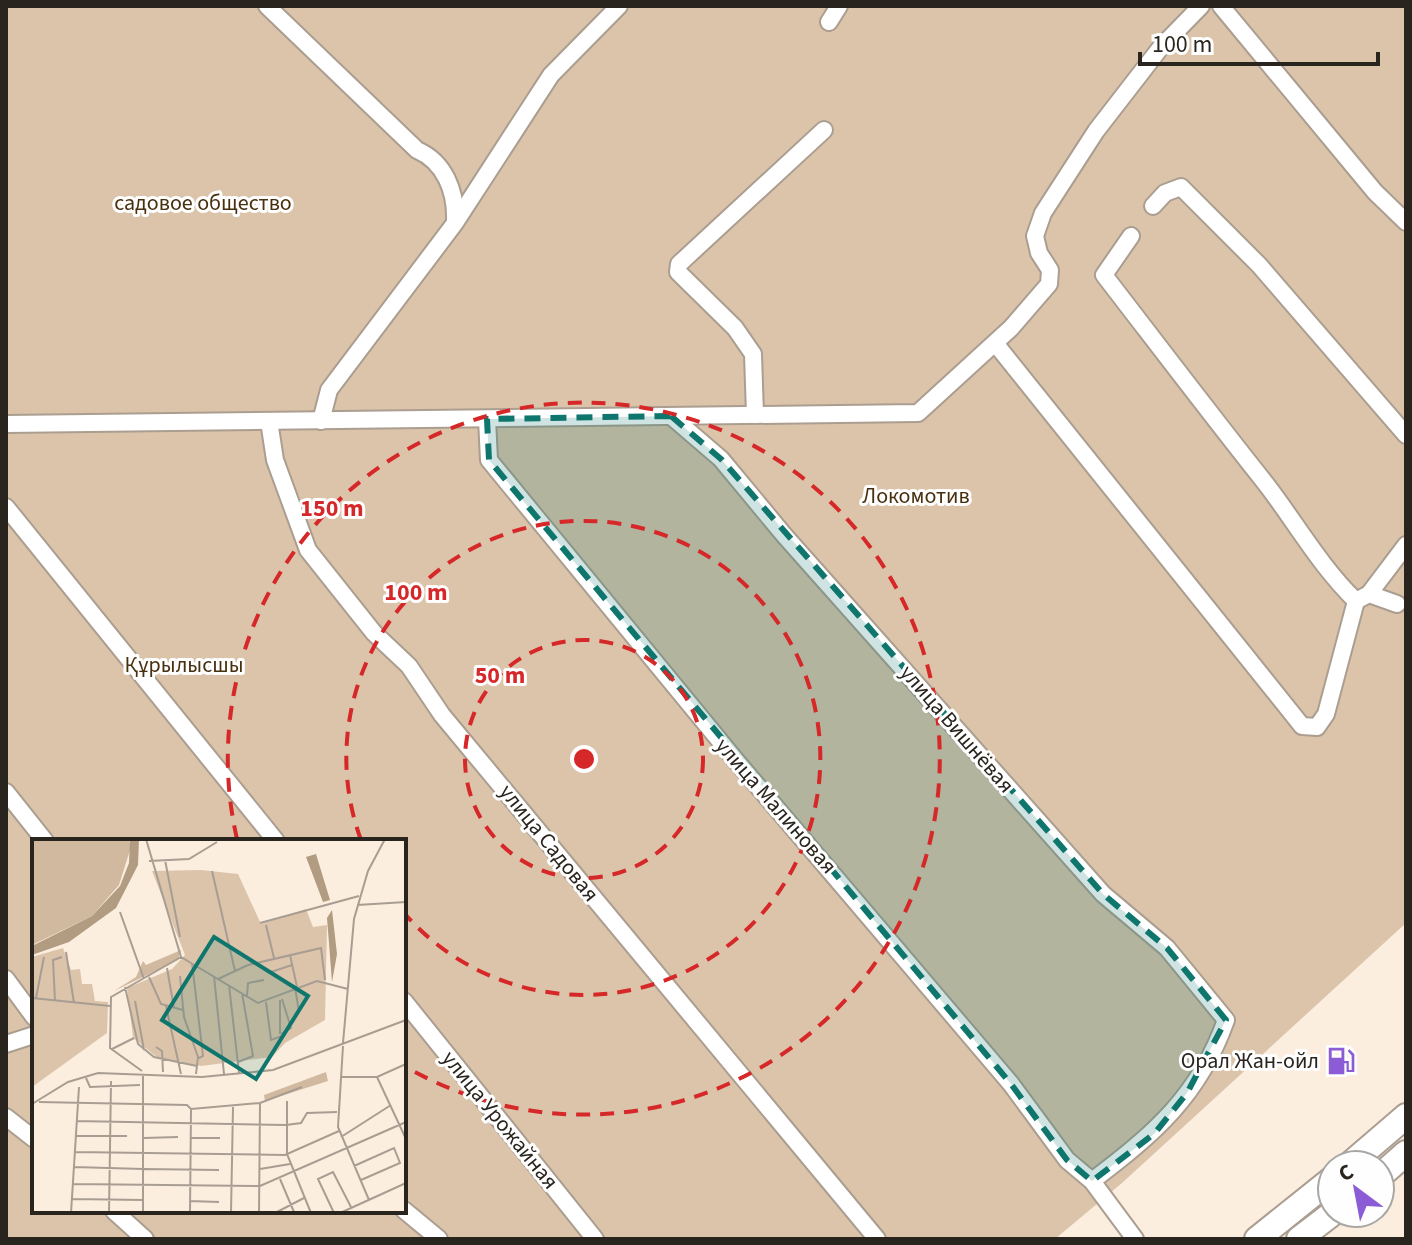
<svg xmlns="http://www.w3.org/2000/svg" width="1412" height="1245" font-family="'Source Sans 3',sans-serif">
<style>
.green{fill:#dbc4aa;fill-rule:evenodd}
.lines{fill:none;stroke-linecap:round;stroke-linejoin:round}
.minor-casing{stroke:#ab9e90;stroke-width:20}
.highway-casing{stroke:#ab9e90;stroke-width:28}
.minor{stroke:#fff;stroke-width:16}
.highway{stroke:#fff;stroke-width:24}
.marked{fill:#0f766e;fill-opacity:0.2;stroke:#0f766e;stroke-width:6;stroke-dasharray:16 10;stroke-linejoin:round}
.ring{fill:none;stroke:#d62828;stroke-width:4;stroke-dasharray:14 10}
.labels{text-anchor:middle;dominant-baseline:central;stroke-width:6;stroke-linejoin:round;paint-order:stroke}
.park-label{font-size:22px;fill:#48300e;stroke:#fefefe}
.street-label{font-size:22px;fill:#29241e;stroke:#fefefe}
.poi-label{font-size:22px;fill:#29241e;stroke:#fefefe;text-anchor:end}
.inset-road{fill:none;stroke:#a89d92;stroke-width:2}
.view{fill:#0f766e;fill-opacity:0.15;stroke:#0f766e;stroke-width:4}
.inset-edge{fill:none;stroke:#29241e;stroke-width:4}
.centre{fill:#d62828;stroke:#fefefe;stroke-width:4}
.ring-label{font-size:24px;text-anchor:middle;font-weight:bold;fill:#d62828;stroke:#fefefe;stroke-width:6;stroke-linejoin:round;paint-order:stroke}
</style>
<rect width="100%" height="100%" fill="#fceedf"/>
<path class="green" d="M 6,6 L 1406,6 L 1406,923 L 1122,1183 L 1055,1239 L 6,1239 ZM 34,841 L 404,841 L 404,1211 L 34,1211 Z"/>
<g class="lines">
<defs>
<g id="minor">
<path d="M 267,6 L 417,150 C 445,162 456,192 455,220"/>
<path d="M 1221,6 L 1375,192 L 1406,222"/>
<path d="M 829,22 L 839,6"/>
<path d="M 1153,206 L 1165,193 L 1181,187 L 1259,265 L 1406,435"/>
<path d="M 1131,236 L 1104,275 C 1158,345 1211,415 1266,484 C 1296,523 1320,566 1356,601"/>
<path d="M 995,343 L 1302,726 L 1317,727 L 1326,714 L 1356,601 L 1369,594 L 1397,604"/>
<path d="M 755,415 L 753,354 L 735,328 L 678,272 L 679,264 L 824,130"/>
<path d="M 671,416 L 721,459 L 784,535 L 1103,894 L 1167,948 L 1226,1020 C 1199,1096 1154,1134 1092,1181"/>
<path d="M 487,419 L 489,460 L 738,763 L 1011,1084 L 1067,1160 L 1092,1181 L 1135,1239"/>
<path d="M 269,421 L 275,460 L 308,550 L 374,633 L 409,666 L 442,715 L 877,1239"/>
<path d="M 321,421 L 329,390 L 455,223 L 551,75 L 619,6"/>
<path d="M 6,424 L 918,413 L 1011,328 L 1049,284 L 1050,270 L 1039,253 L 1035,236 L 1043,213 L 1096,131 L 1161,47 L 1201,6"/>
<path d="M 6,507 L 276,841"/>
<path d="M 1369,594 L 1406,545"/>
<path d="M 6,792 L 45,841"/>
<path d="M 6,979 L 34,1017"/>
<path d="M 404,1001 L 595,1239"/>
<path d="M 6,1044 L 34,1035"/>
<path d="M 6,1117 L 34,1139"/>
<path d="M 404,1210 L 439,1239"/>
<path d="M 114,1211 L 145,1239"/>
</g>
<g id="highway">
<path d="M 1349,1165 L 1406,1116"/>
<path d="M 1380,1176 L 1406,1153"/>
<path d="M 1257,1239 L 1332,1179"/>
<path d="M 1299,1239 L 1333,1213"/>
</g>
</defs>
<use href="#minor" class="minor-casing"/>
<use href="#highway" class="highway-casing"/>
<use href="#minor" class="minor"/>
<use href="#highway" class="highway"/>
</g>
<path class="marked" d="M 671,416 L 721,459 L 1103,894 L 1167,948 L 1226,1020 L 1187,1093 L 1154,1134 L 1092,1181 L 1067,1160 L 1011,1084 L 489,460 L 487,419 Z"/>
<g class="ring">
<circle cx="584" cy="759" r="119"/>
<path d="M361 840A237 237 0 1 1 405 914"/>
<path d="M237 839A356 356 0 1 1 406 1067"/>
</g>
<defs>
<symbol id="fuel-bare" viewBox="-9 -9 18 18"><path d="M-5.5-6h7V0h2V4h1.3V-2.5L3-4.5l.8-.8L6-3V5H2.5V1h-1V6h-7ZM-4.2-4.7v3.2H.2V-4.7Z" fill="#8b5cd5" stroke="#fefefe" stroke-width="2.5" paint-order="stroke"/></symbol>
</defs>
<g fill-rule="evenodd">
<use href="#fuel-bare" x="1321" y="1041" width="40" height="40"/>
</g>
<g class="labels">
<g class="park-label">
<text x="203" y="203">садовое общество</text>
<text x="916" y="496">Локомотив</text>
<text x="184" y="665">Құрылысшы</text>
</g>
<g class="street-label">
<text transform="translate(957 729) rotate(49)">улица Вишнёвая</text>
<text transform="translate(776 806) rotate(49)">улица Малиновая</text>
<text transform="translate(549 843) rotate(51)">улица Садовая</text>
<text transform="translate(500 1120) rotate(51)">улица Урожайная</text>
</g>
<g class="poi-label">
<text x="1319" y="1061">Орал Жан-ойл</text>
</g>
</g>
<g transform="translate(32 839)">
<rect width="374" height="374" fill="#fceedf"/>
<path d="M 169,31 L 206,35 L 229,85 L 274,70 L 281,88 L 295,86 L 293,181 L 253,204 L 240,218 L 169,227 L 126,219 L 101,199 L 95,149 L 140,130 L 153,116 L 120,32 ZM 31,109 L 39,131 L 48,130 L 50,145 L 60,145 L 63,162 L 76,163 L 75,194 L 0,248 L 0,118 Z" fill="#dbc4aa"/>
<path d="M 0,0 L 97,0 L 99,8 L 87,46 L 60,77 L 0,106 ZM 149,111 L 146,121 L 82,152 L 104,138 L 111,122 L 114,126 ZM 294,233 L 296,242 L 233,262 L 232,256 Z" fill="#d0b99f"/>
<path d="M 98,0 L 107,0 L 106,26 L 84,69 L 37,103 L 0,116 L 0,107 L 60,77 L 88,47 L 97,24 ZM 284,15 L 298,61 L 291,63 L 274,18 ZM 300,71 L 305,115 L 300,143 L 295,79 Z" fill="#b19b81"/>
<path class="inset-road" d="M 114,0 L 149,118M 133,21 L 148,98M 117,22 L 157,20 L 185,3M 180,32 L 203,132M 325,66 L 374,63M 88,73 L 112,140M 228,84 L 327,57M 234,86 L 242,119M 34,113 L 42,164M 258,116 L 265,148M 149,118 L 226,164 L 285,142 L 316,150M 160,124 L 171,217 L 165,220M 135,129 L 142,169M 236,134 L 260,126M 148,137 L 152,178 L 166,218 L 164,235M 182,137 L 192,235M 117,138 L 129,165 L 151,171M 186,140 L 216,126 L 289,109 L 293,141M 197,146 L 207,234M 93,148 L 106,205 L 122,218 L 165,227M 263,148 L 267,173M 215,157 L 216,144 L 232,141M 0,159 L 78,167M 4,159 L 12,118M 23,162 L 21,121 L 30,118M 103,162 L 112,211M 234,163 L 239,201 L 250,197M 134,167 L 149,235M 248,195 L 248,161M 249,195 L 259,189 L 250,160M 311,204 L 322,80 L 336,32 L 353,0M 311,207 L 306,288 L 337,361M 124,208 L 130,212 L 131,233M 80,210 L 102,199M 206,223 L 221,217 L 210,154M 110,232 L 78,209 L 79,158 L 149,118M 111,237 L 111,374M 310,238 L 345,238 L 374,225M 345,238 L 374,300M 54,239 L 58,248 L 108,246M 255,262 L 255,315 L 279,374M 7,263 L 155,266 L 159,270 L 228,264 L 270,248M 0,265 L 36,243 L 66,234 L 170,238 L 241,231 L 374,181M 44,282 L 254,286 L 269,284 L 275,274 L 305,273M 43,297 L 95,297M 309,298 L 359,266M 112,299 L 146,298M 159,299 L 188,299M 43,313 L 253,316 L 307,292M 322,327 L 362,309 L 368,324 L 329,341M 42,328 L 111,330M 112,330 L 187,331M 228,330 L 258,325M 248,340 L 262,373M 41,345 L 228,347 L 374,283M 40,360 L 111,361M 158,362 L 187,363M 39,374 L 47,248M 77,374 L 79,242M 158,374 L 159,270M 199,374 L 201,268M 227,374 L 228,264M 243,374 L 272,359M 302,374 L 286,340 L 301,333 L 319,368M 308,374 L 374,344"/>
<path class="view" d="M 182,98 L 276,157 L 224,240 L 130,181 Z"/>
<rect width="374" height="374" class="inset-edge"/>
</g>
<circle cx="584" cy="759" r="12" class="centre"/>
<g class="ring-label">
<text x="332" y="516">150 m</text>
<text x="416" y="600">100 m</text>
<text x="500" y="683">50 m</text>
</g>
<rect width="1412" height="1245" fill="none" stroke="#29241e" stroke-width="16"/>
<g transform="translate(1356 1189) rotate(328)"><circle r="38" fill="#fefefe" stroke="#a9a7a4" stroke-width="2"/>
<path d="M0-6L14 30L0 20L-14 30Z" fill="#8b5cd5"/>
<text y="-12" font-size="22" font-weight="bold" text-anchor="middle" fill="#29241e">С</text>
</g>
<path d="M1140 52v12h238v-12" fill="none" stroke="#29241e" stroke-width="4"/>
<text x="1152" y="52" font-size="24" fill="#29241e" stroke="#fefefe" stroke-width="6" paint-order="stroke">100 m</text>
</svg>
